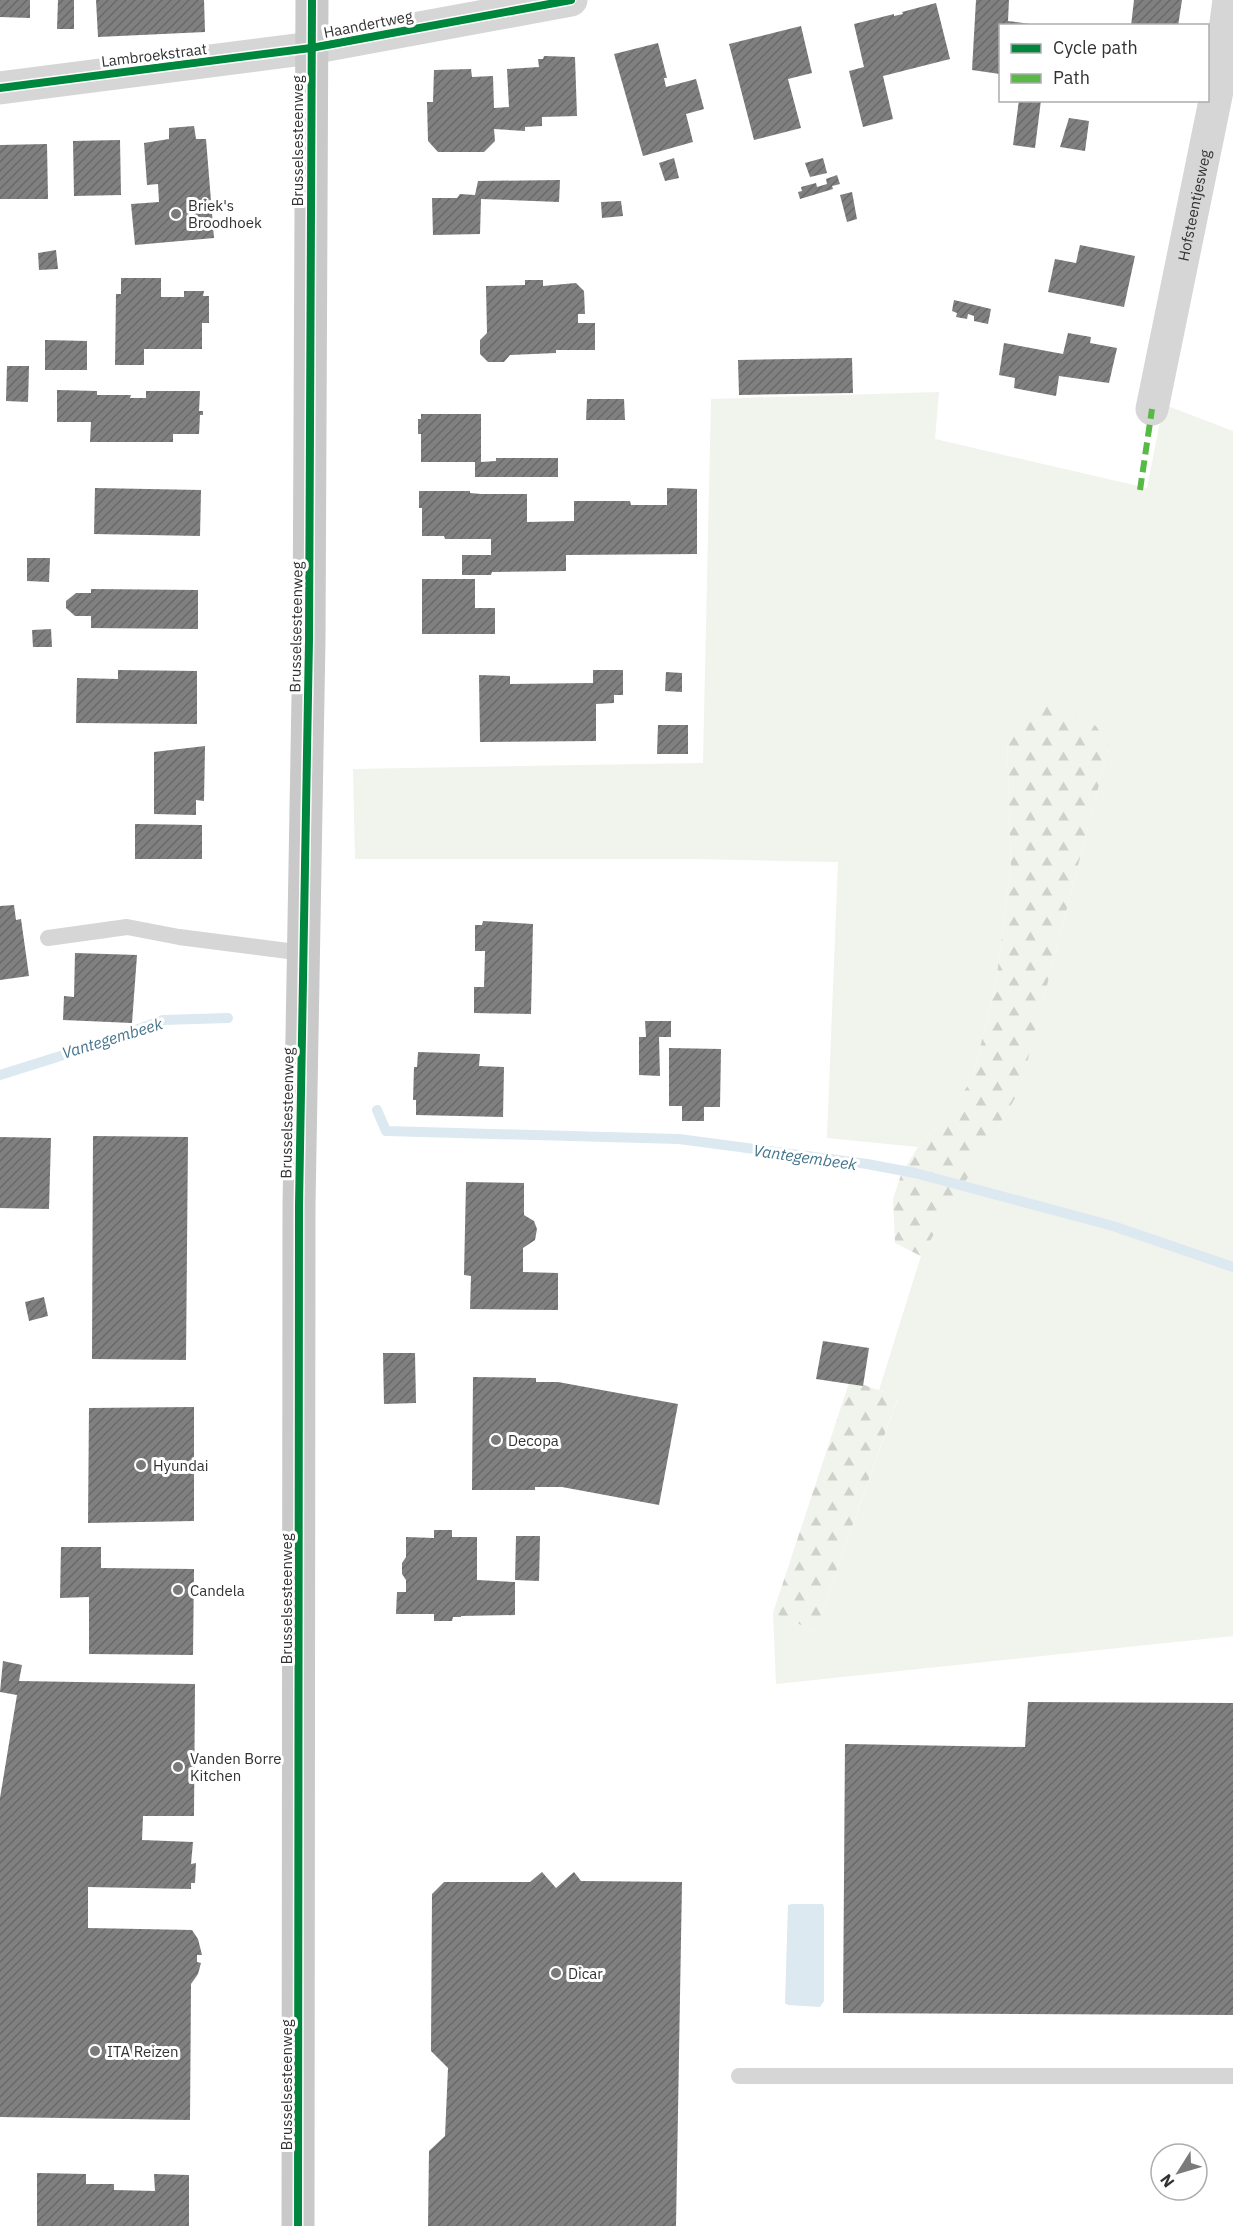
<svg xmlns="http://www.w3.org/2000/svg" width="1233" height="2226" font-family="'IBM Plex Sans',sans-serif">
<style>
.green{fill:#f1f3ed}
.forest{fill:url(#forest-firs)}
.water{fill:#dce9f0}
.lines{fill:none;stroke-linecap:round;stroke-linejoin:round}
.stream{stroke:#dce9f0;stroke-width:10}
.building{fill:url(#building-hatch)}
.service{stroke:#d6d6d6;stroke-width:16}
.minor{stroke:#d6d6d6;stroke-width:33}
.primary{stroke:#c9c9c9;stroke-width:33}
.quiet{stroke:#58b947;stroke-width:6;stroke-dasharray:12 6;stroke-linecap:butt}
.cycleway-casing{stroke:#fff;stroke-width:11}
.cycleway{stroke:#00873e;stroke-width:8}
.poi-dot{fill:#7a7a7a;stroke:#fff;stroke-width:2}
.labels{text-anchor:middle;dominant-baseline:central;stroke-width:6;stroke-linejoin:round;paint-order:stroke}
.street-label{font-size:15px;fill:#323232;stroke:#fff}
.poi-label{font-size:15px;fill:#323232;stroke:#fff;text-anchor:start}
.water-label{font-size:16px;font-style:italic;fill:#46758e;stroke:#fff}
</style>
<defs>
<pattern id="forest-firs" width="22" height="20" patternUnits="userSpaceOnUse" patternTransform="scale(1.5)"><rect width="22" height="20" fill="#f1f3ed"/><path d="M5 1l3.5 6h-7zM16 11l3.5 6h-7z" fill="#cfd1cc"/></pattern>
<pattern id="building-hatch" width="6" height="6" patternUnits="userSpaceOnUse" patternTransform="scale(1.5)"><rect width="6" height="6" fill="#808080"/><path d="M-1 1l2-2M0 6l6-6M5 7l2-2" fill="none" stroke="#696969"/></pattern>
</defs>
<rect width="100%" height="100%" fill="#fff"/>
<path class="green" d="M 939,392 L 935,439 L 1147,488 L 1159,427 L 1165,405 L 1233,431 L 1233,1636 L 776,1684 L 773,1613 L 815,1631 L 898,1398 L 879,1390 L 921,1256 L 1020,1090 L 1109,746 L 1096,726 L 1007,739 L 1011,866 L 996,983 L 972,1080 L 945,1117 L 918,1147 L 827,1138 L 838,862 L 696,859 L 355,859 L 353,769 L 703,763 L 711,399 Z"/>
<g class="forest">
<path d="M 1030,706 L 1057,706 L 1096,726 L 1109,746 L 1020,1090 L 921,1256 L 895,1243 L 893,1199 L 901,1175 L 918,1147 L 945,1117 L 972,1080 L 996,983 L 1011,866 L 1007,739 Z"/>
<path d="M 850,1380 L 898,1397 L 815,1631 L 773,1613 Z"/>
</g>
<path class="water" d="M 792,1904 L 823,1904 L 824,1908 L 824,2001 L 820,2007 L 788,2005 L 785,2003 L 788,1905 Z"/>
<g class="lines">
<g class="stream">
<path d="M 0,1075 L 92,1046 L 163,1020 L 228,1018"/>
<path d="M 377,1110 L 386,1131 L 679,1139 L 867,1164 L 915,1173 L 1113,1226 L 1233,1267"/>
</g>
</g>
<g class="building">
<path d="M 0,0 L 30,0 L 30,18 L 0,17 Z"/>
<path d="M 58,0 L 74,0 L 74,29 L 57,29 Z"/>
<path d="M 96,0 L 204,0 L 205,32 L 98,37 Z"/>
<path d="M 976,0 L 1009,0 L 1008,21 L 1030,24 L 1000,26 L 1000,74 L 972,70 Z"/>
<path d="M 1134,0 L 1182,0 L 1178,26 L 1131,26 Z"/>
<path d="M 936,3 L 950,59 L 883,76 L 893,119 L 863,127 L 849,71 L 864,67 L 854,24 L 894,14 L 894,16 L 903,14 L 902,12 Z"/>
<path d="M 801,26 L 812,73 L 788,79 L 801,128 L 754,140 L 729,44 Z"/>
<path d="M 658,43 L 667,78 L 664,78 L 666,87 L 696,79 L 704,109 L 686,114 L 693,142 L 643,156 L 614,54 Z"/>
<path d="M 544,56 L 575,57 L 577,116 L 542,117 L 542,126 L 525,127 L 525,131 L 494,129 L 495,141 L 484,152 L 438,152 L 428,141 L 427,102 L 433,102 L 434,70 L 471,69 L 472,77 L 493,76 L 494,108 L 509,107 L 507,69 L 539,67 L 538,59 L 543,59 Z"/>
<path d="M 1019,100 L 1041,100 L 1035,148 L 1013,145 Z"/>
<path d="M 1069,118 L 1089,121 L 1085,151 L 1060,147 Z"/>
<path d="M 194,126 L 196,139 L 206,139 L 214,238 L 135,245 L 131,204 L 159,202 L 158,184 L 147,185 L 144,143 L 169,139 L 169,128 Z"/>
<path d="M 120,140 L 121,195 L 74,196 L 73,141 Z"/>
<path d="M 47,144 L 48,199 L 0,199 L 0,145 Z"/>
<path d="M 674,158 L 679,178 L 665,181 L 659,163 Z"/>
<path d="M 823,158 L 827,173 L 810,177 L 805,163 Z"/>
<path d="M 837,175 L 840,184 L 832,186 L 833,189 L 800,199 L 798,192 L 802,191 L 801,187 L 816,183 L 817,187 L 827,184 L 826,179 Z"/>
<path d="M 560,180 L 559,202 L 481,199 L 480,234 L 433,235 L 432,198 L 457,198 L 460,194 L 475,195 L 478,181 Z"/>
<path d="M 852,192 L 857,219 L 847,222 L 840,195 Z"/>
<path d="M 621,201 L 623,216 L 602,218 L 601,202 Z"/>
<path d="M 1080,245 L 1135,256 L 1124,307 L 1048,292 L 1055,259 L 1076,263 Z"/>
<path d="M 56,250 L 58,269 L 39,270 L 38,253 Z"/>
<path d="M 121,278 L 161,278 L 161,297 L 184,297 L 184,291 L 204,291 L 203,296 L 209,296 L 209,323 L 202,323 L 202,349 L 144,349 L 144,365 L 115,365 L 116,294 L 121,294 Z"/>
<path d="M 525,280 L 543,280 L 543,286 L 576,283 L 584,291 L 585,314 L 578,314 L 578,323 L 595,323 L 595,350 L 556,350 L 556,353 L 510,355 L 504,362 L 488,362 L 480,354 L 480,340 L 487,333 L 486,286 L 525,285 Z"/>
<path d="M 954,300 L 991,309 L 988,324 L 974,321 L 974,316 L 968,314 L 967,319 L 956,317 L 957,313 L 952,311 Z"/>
<path d="M 1068,333 L 1091,337 L 1090,343 L 1117,348 L 1109,383 L 1059,376 L 1056,396 L 1014,388 L 1015,378 L 999,375 L 1004,343 L 1063,354 Z"/>
<path d="M 45,340 L 87,341 L 87,370 L 45,370 Z"/>
<path d="M 852,358 L 853,393 L 739,395 L 738,360 Z"/>
<path d="M 7,366 L 29,366 L 28,402 L 6,401 Z"/>
<path d="M 57,390 L 97,391 L 97,395 L 131,395 L 130,398 L 146,398 L 146,391 L 200,391 L 199,411 L 203,411 L 203,415 L 200,415 L 199,434 L 173,434 L 173,442 L 90,442 L 91,422 L 57,422 Z"/>
<path d="M 587,399 L 624,399 L 625,420 L 586,420 Z"/>
<path d="M 421,414 L 481,414 L 481,462 L 496,461 L 496,458 L 558,458 L 558,477 L 475,477 L 475,462 L 421,462 L 421,434 L 418,434 L 418,419 L 421,419 Z"/>
<path d="M 95,488 L 201,490 L 200,536 L 94,534 Z"/>
<path d="M 667,488 L 697,489 L 697,554 L 566,555 L 566,571 L 492,572 L 491,575 L 462,575 L 462,555 L 491,555 L 491,539 L 445,539 L 444,536 L 422,536 L 422,508 L 419,508 L 419,491 L 470,491 L 470,493 L 481,494 L 527,494 L 527,522 L 574,521 L 574,501 L 630,501 L 631,505 L 667,505 Z"/>
<path d="M 27,558 L 50,558 L 49,582 L 27,581 Z"/>
<path d="M 422,579 L 475,579 L 475,608 L 495,608 L 495,634 L 422,634 Z"/>
<path d="M 91,589 L 198,590 L 198,629 L 91,628 L 91,616 L 75,616 L 66,608 L 66,601 L 76,593 L 91,593 Z"/>
<path d="M 51,629 L 52,647 L 33,647 L 32,630 Z"/>
<path d="M 118,670 L 197,671 L 197,724 L 76,723 L 77,678 L 118,679 Z"/>
<path d="M 593,670 L 623,670 L 623,695 L 614,695 L 614,703 L 596,704 L 596,741 L 480,742 L 479,675 L 510,676 L 510,684 L 593,683 Z"/>
<path d="M 666,672 L 682,673 L 682,692 L 665,691 Z"/>
<path d="M 658,725 L 688,725 L 688,754 L 657,754 Z"/>
<path d="M 205,746 L 204,801 L 196,800 L 196,815 L 154,814 L 154,752 Z"/>
<path d="M 135,824 L 202,825 L 202,859 L 135,859 Z"/>
<path d="M 14,905 L 16,920 L 21,919 L 29,976 L 0,980 L 0,906 Z"/>
<path d="M 483,921 L 533,924 L 531,1014 L 474,1013 L 474,987 L 484,987 L 485,951 L 475,951 L 475,925 L 482,925 Z"/>
<path d="M 75,953 L 137,955 L 132,1023 L 63,1020 L 64,996 L 74,997 Z"/>
<path d="M 645,1021 L 671,1021 L 671,1037 L 659,1037 L 660,1076 L 639,1075 L 639,1037 L 646,1037 Z"/>
<path d="M 669,1048 L 721,1049 L 720,1107 L 704,1107 L 704,1121 L 682,1121 L 682,1106 L 669,1106 Z"/>
<path d="M 418,1052 L 480,1054 L 479,1066 L 504,1067 L 503,1117 L 416,1115 L 416,1100 L 413,1100 L 414,1067 L 417,1067 Z"/>
<path d="M 93,1136 L 188,1137 L 186,1360 L 92,1359 Z"/>
<path d="M 0,1137 L 51,1138 L 49,1209 L 0,1208 Z"/>
<path d="M 466,1182 L 524,1183 L 524,1215 L 534,1221 L 537,1229 L 535,1240 L 523,1248 L 523,1272 L 558,1273 L 558,1310 L 470,1309 L 471,1276 L 464,1275 Z"/>
<path d="M 44,1297 L 48,1316 L 29,1321 L 25,1302 Z"/>
<path d="M 823,1341 L 869,1348 L 863,1386 L 816,1379 Z"/>
<path d="M 383,1353 L 415,1353 L 416,1403 L 384,1404 Z"/>
<path d="M 473,1377 L 536,1378 L 536,1382 L 558,1382 L 678,1404 L 659,1505 L 562,1487 L 535,1487 L 535,1490 L 472,1490 Z"/>
<path d="M 194,1407 L 194,1521 L 88,1523 L 89,1408 Z"/>
<path d="M 434,1530 L 452,1530 L 452,1537 L 477,1537 L 477,1580 L 515,1582 L 515,1615 L 461,1616 L 461,1617 L 453,1617 L 452,1621 L 434,1621 L 434,1614 L 396,1614 L 397,1592 L 406,1592 L 406,1580 L 402,1574 L 402,1563 L 406,1557 L 406,1537 L 434,1538 Z"/>
<path d="M 516,1536 L 540,1536 L 539,1581 L 515,1580 Z"/>
<path d="M 61,1547 L 101,1547 L 101,1568 L 194,1569 L 193,1655 L 89,1654 L 89,1597 L 60,1598 Z"/>
<path d="M 3,1661 L 22,1665 L 19,1681 L 195,1684 L 194,1816 L 143,1816 L 142,1840 L 193,1842 L 191,1864 L 196,1863 L 195,1883 L 191,1883 L 191,1889 L 88,1887 L 88,1928 L 192,1930 L 198,1939 L 202,1955 L 197,1955 L 197,1962 L 201,1963 L 198,1974 L 191,1984 L 190,2120 L 0,2117 L 0,1798 L 17,1695 L 0,1692 Z"/>
<path d="M 1028,1702 L 1233,1703 L 1233,2015 L 843,2013 L 845,1744 L 1025,1747 Z"/>
<path d="M 542,1872 L 556,1888 L 574,1872 L 581,1881 L 682,1882 L 676,2226 L 428,2226 L 429,2151 L 445,2136 L 448,2068 L 431,2051 L 432,1894 L 444,1882 L 530,1882 Z"/>
<path d="M 37,2173 L 86,2174 L 86,2184 L 114,2184 L 114,2190 L 155,2191 L 154,2174 L 189,2175 L 189,2226 L 37,2226 Z"/>
</g>
<g class="lines">
<g class="service">
<path d="M 48,938 L 127,927 L 179,937 L 304,953"/>
<path d="M 739,2076 L 1233,2076"/>
</g>
<g class="minor">
<path d="M 0,88 L 311,48 L 571,0"/>
<path id="s1" d="M 1152,409 L 1217,91 L 1229,0"/>
</g>
<path class="primary" d="M 298,2226 L 299,1205 L 309,640 L 312,0"/>
<path class="quiet" d="M 1140,490 L 1152,409"/>
<defs>
<g id="cycleway">
<path d="M 0,88 L 311,48 L 571,0"/>
<path d="M 298,2226 L 299,1205 L 309,640 L 312,0"/>
</g>
</defs>
<use href="#cycleway" class="cycleway-casing"/>
<use href="#cycleway" class="cycleway"/>
</g>
<g class="poi-dot">
<circle cx="176" cy="214" r="6"/>
<circle cx="496" cy="1440" r="6"/>
<circle cx="141" cy="1465" r="6"/>
<circle cx="178" cy="1590" r="6"/>
<circle cx="178" cy="1767" r="6"/>
<circle cx="556" cy="1973" r="6"/>
<circle cx="95" cy="2051" r="6"/>
</g>
<g class="labels">
<g class="street-label">
<text transform="translate(368 24) rotate(-11)">Haandertweg</text>
<text transform="translate(154 55) rotate(-7)">Lambroekstraat</text>
<text transform="translate(297 141) rotate(-90)">Brusselsesteenweg</text>
<text stroke="none"><textPath href="#s1" startOffset="208">Hofsteentjesweg</textPath></text>
<text transform="translate(296 627) rotate(-89)">Brusselsesteenweg</text>
<text transform="translate(287 1113) rotate(-89)">Brusselsesteenweg</text>
<text transform="translate(286 1599) rotate(-90)">Brusselsesteenweg</text>
<text transform="translate(286 2085) rotate(-90)">Brusselsesteenweg</text>
</g>
<g class="poi-label">
<text x="188" y="205">Briek's<tspan x="188" dy="17">Broodhoek</tspan></text>
<text x="508" y="1440">Decopa</text>
<text x="153" y="1465">Hyundai</text>
<text x="190" y="1590">Candela</text>
<text x="190" y="1758">Vanden Borre<tspan x="190" dy="17">Kitchen</tspan></text>
<text x="568" y="1973">Dicar</text>
<text x="107" y="2051">ITA Reizen</text>
</g>
<g class="water-label">
<text transform="translate(112 1038) rotate(-17)">Vantegembeek</text>
<text transform="translate(805 1157) rotate(8)">Vantegembeek</text>
</g>
</g>
<rect x="999" y="24" width="210" height="78" fill="#ffffff" stroke="#adadad" stroke-width="1.5"/>
<rect x="1011" y="44" width="30" height="9" fill="#00873e" stroke="#adadad" stroke-width="1.5"/>
<text x="1053" y="54" font-size="18" fill="#323232">Cycle path</text>
<rect x="1011" y="74" width="30" height="9" fill="#58b947" stroke="#adadad" stroke-width="1.5"/>
<text x="1053" y="84" font-size="18" fill="#323232">Path</text>
<g transform="translate(1179 2172) rotate(233)"><circle r="28" fill="#ffffff" stroke="#adadad" stroke-width="1.5"/>
<path d="M0-4.5L10 22L0 15L-10 22Z" fill="#7a7a7a"/>
<text y="-9" font-size="16" font-weight="bold" text-anchor="middle" fill="#323232">N</text>
</g>
</svg>
